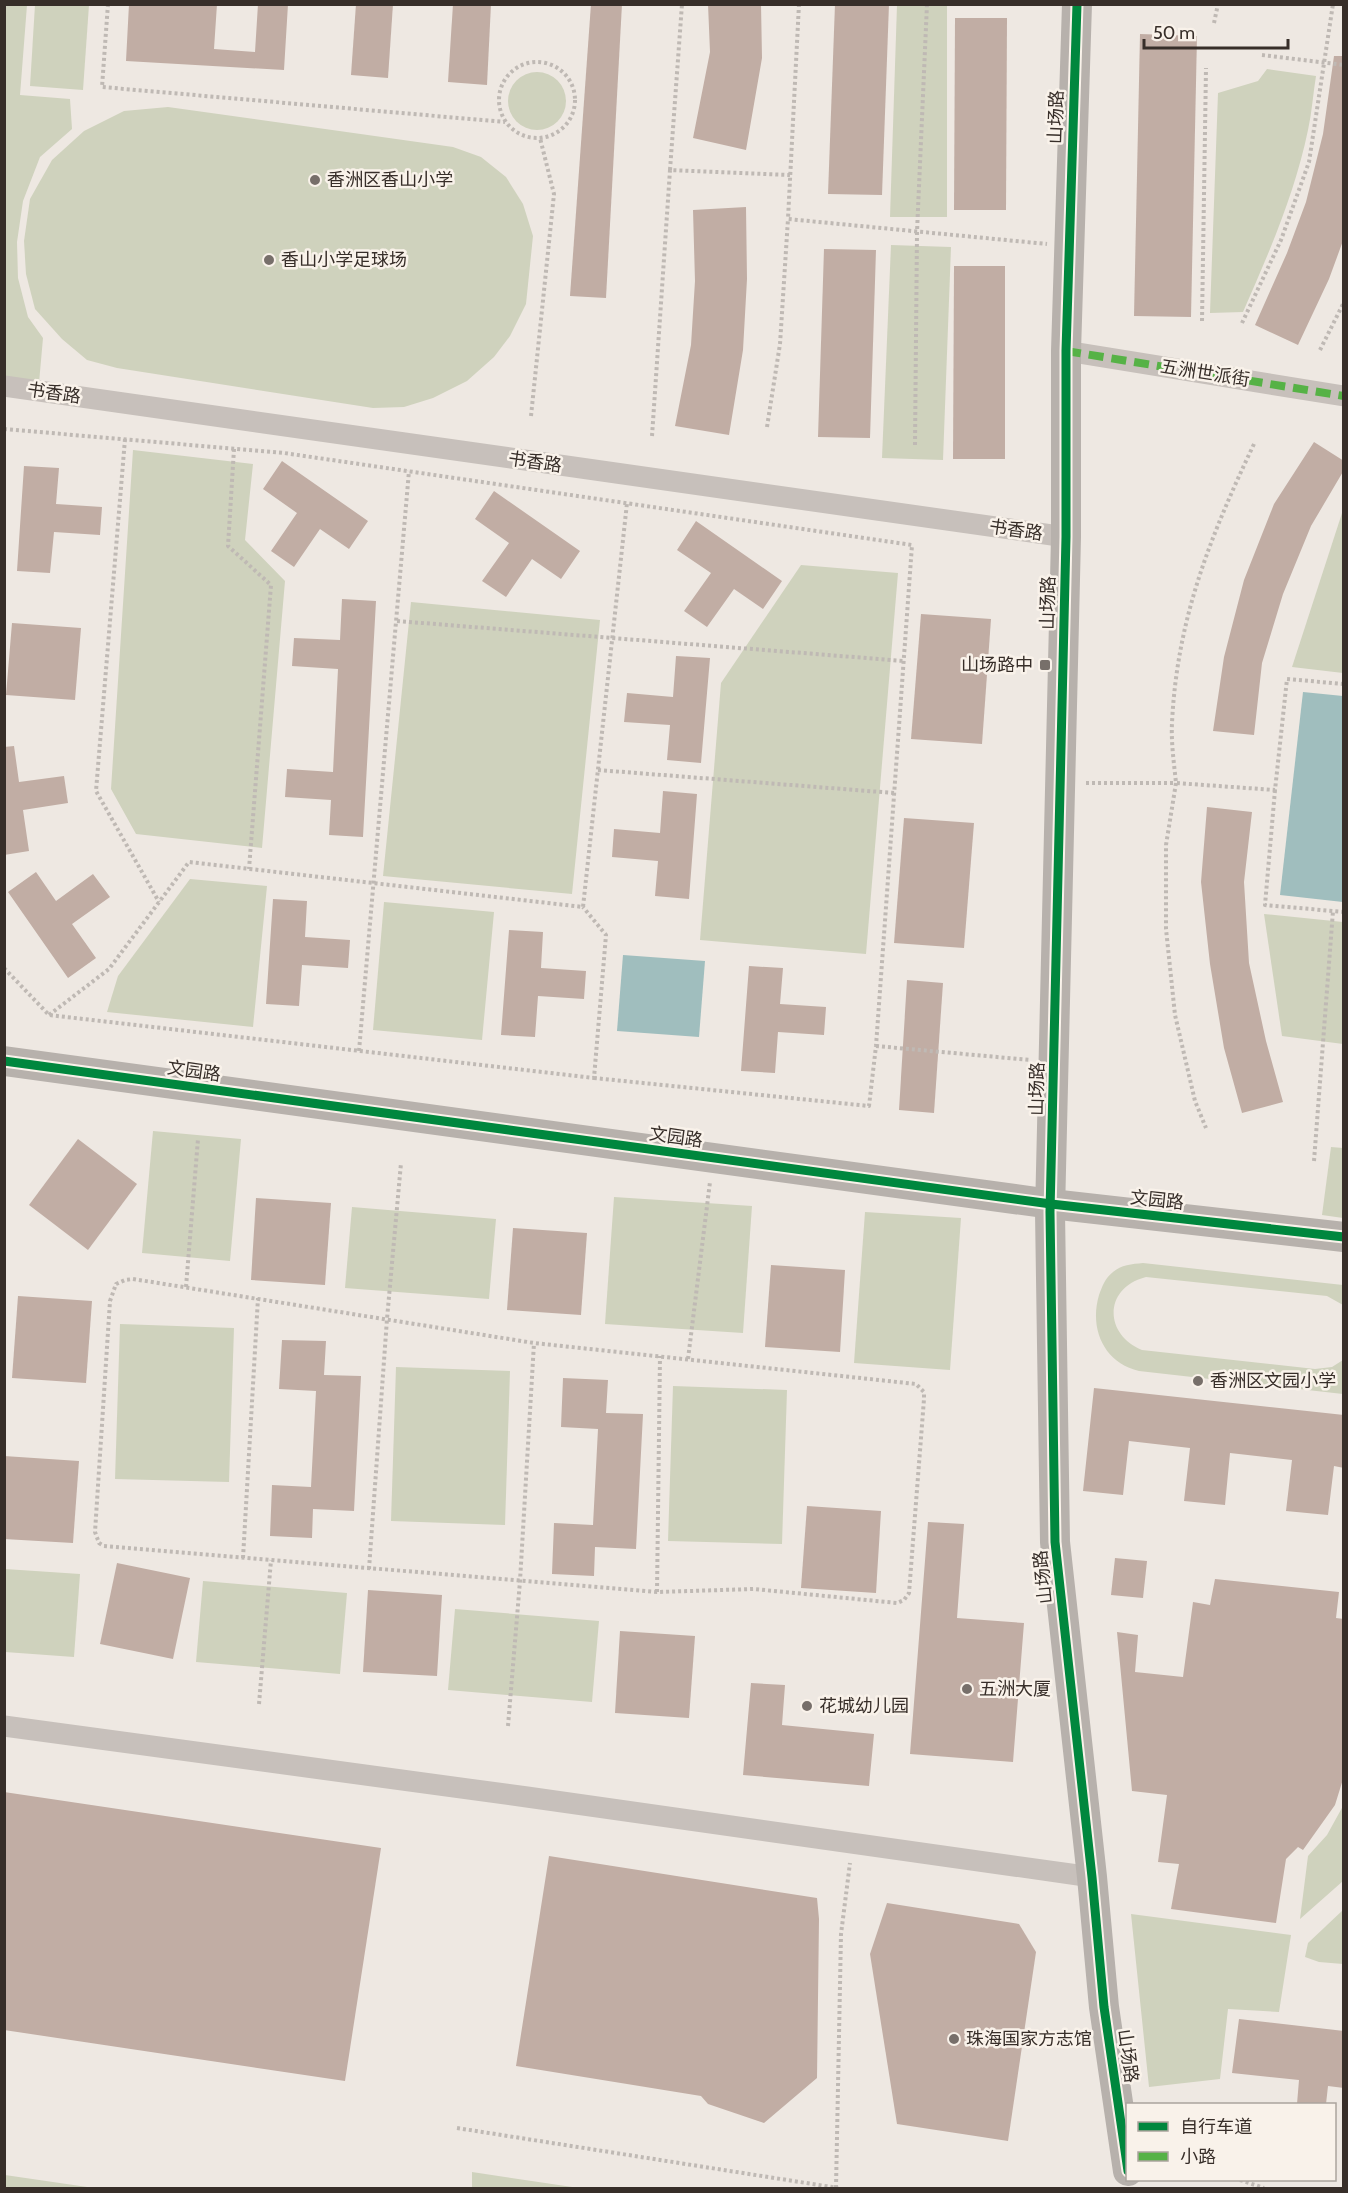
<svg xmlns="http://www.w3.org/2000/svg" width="1348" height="2193" font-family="Cabin,'Noto Sans SC',sans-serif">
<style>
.green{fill:#cfd2bd}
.water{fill:#a0bebe}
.building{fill:#c1ada4}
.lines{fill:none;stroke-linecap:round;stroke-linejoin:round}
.path{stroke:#bfb9b4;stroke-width:4;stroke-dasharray:3 3;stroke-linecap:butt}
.street{stroke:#c7c0bb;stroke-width:21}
.secondary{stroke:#b7b1ac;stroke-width:30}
.quiet{stroke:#56b246;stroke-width:8;stroke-dasharray:15 8;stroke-linecap:butt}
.cycleway-casing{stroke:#f9f2ea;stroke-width:13}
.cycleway{stroke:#00873e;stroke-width:9}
.poi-dot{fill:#776f6a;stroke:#f9f2ea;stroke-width:2}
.labels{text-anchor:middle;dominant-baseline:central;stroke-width:5;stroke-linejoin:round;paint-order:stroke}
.street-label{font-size:18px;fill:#372e29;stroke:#f9f2ea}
.poi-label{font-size:18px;fill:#372e29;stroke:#f9f2ea;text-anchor:start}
</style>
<rect width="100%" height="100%" fill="#eee8e2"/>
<g class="green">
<path d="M 5,5 L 27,5 L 20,95 L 70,99 L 72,129 L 40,157 L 23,201 L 17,242 L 18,278 L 28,317 L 43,338 L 39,383 L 5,378 Z"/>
<path d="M 35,5 L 89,5 L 83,90 L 30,86 Z"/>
<path d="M 897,5 L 947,5 L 947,217 L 890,217 Z"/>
<path d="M 1267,69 L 1316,76 C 1313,94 1312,112 1308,130 C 1295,193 1269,253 1243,312 L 1210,313 L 1218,93 L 1258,81 Z"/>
<circle cx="537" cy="101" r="29"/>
<path d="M 168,107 L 453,147 L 481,157 L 506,177 L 523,204 L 533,236 L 526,304 L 510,336 L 494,357 L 467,381 L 433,398 L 404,407 L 373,408 L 117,368 L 87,360 L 62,339 L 35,309 L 26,274 L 24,241 L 30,199 L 52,160 L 84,131 L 124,111 Z"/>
<path d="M 891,245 L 951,247 L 943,460 L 882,458 Z"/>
<path d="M 133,450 L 253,464 L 245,540 L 285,581 L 262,848 L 136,834 L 111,789 Z"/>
<path d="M 1343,510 L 1343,673 L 1292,667 Z"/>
<path d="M 801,565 L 898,573 L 866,954 L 700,940 L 721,683 Z"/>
<path d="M 411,602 L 600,620 L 572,894 L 383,876 Z"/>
<path d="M 190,879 L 267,886 L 253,1027 L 107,1012 L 118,976 Z"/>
<path d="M 384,902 L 494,912 L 482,1040 L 373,1030 Z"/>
<path d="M 1264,914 L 1343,922 L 1343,1044 L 1282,1036 Z"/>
<path d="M 153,1131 L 241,1139 L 230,1261 L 142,1253 Z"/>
<path d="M 1331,1147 L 1343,1148 L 1343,1218 L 1322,1215 Z"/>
<path d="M 614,1197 L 752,1206 L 743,1333 L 605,1324 Z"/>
<path d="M 352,1207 L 496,1219 L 489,1299 L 345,1288 Z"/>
<path d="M 865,1212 L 961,1218 L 950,1370 L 854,1363 Z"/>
<path d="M 1143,1263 L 1343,1285 L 1343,1305 L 1327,1296 L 1146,1277 C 1103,1288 1104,1335 1142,1350 L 1315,1369 L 1332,1367 L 1343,1360 L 1343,1394 L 1139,1371 C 1104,1363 1089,1329 1099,1295 C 1102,1287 1105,1278 1113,1272 C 1121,1265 1132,1264 1143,1263 Z"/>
<path d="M 120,1324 L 234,1328 L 229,1482 L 115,1479 Z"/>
<path d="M 396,1367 L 510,1371 L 505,1525 L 391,1521 Z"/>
<path d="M 673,1386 L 787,1390 L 782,1544 L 668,1541 Z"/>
<path d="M 5,1569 L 80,1574 L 74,1657 L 5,1652 Z"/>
<path d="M 203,1581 L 347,1593 L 340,1674 L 196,1662 Z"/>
<path d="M 455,1609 L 599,1621 L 592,1702 L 448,1690 Z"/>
<path d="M 1343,1806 L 1343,1881 L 1300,1919 L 1308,1856 L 1327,1835 Z"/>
<path d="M 1343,1910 L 1343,1964 L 1319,1962 L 1305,1957 L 1308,1943 Z"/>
<path d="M 1131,1914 L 1291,1935 L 1279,2012 L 1228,2009 L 1220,2079 L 1149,2087 Z"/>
<path d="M 472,2172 L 579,2188 L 472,2188 Z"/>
<path d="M 5,2175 L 94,2188 L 5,2188 Z"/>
</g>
<g class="water">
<path d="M 1303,692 L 1343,696 L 1343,902 L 1280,895 Z"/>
<path d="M 623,955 L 705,961 L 699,1037 L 617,1031 Z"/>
</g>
<g class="building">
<path d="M 129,4 L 217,4 L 214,49 L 255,52 L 258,4 L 288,4 L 284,70 L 126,61 Z"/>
<path d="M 356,4 L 393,4 L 388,78 L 351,75 Z"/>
<path d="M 453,4 L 491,4 L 487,85 L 448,82 Z"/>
<path d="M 591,4 L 622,4 L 606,298 L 570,296 Z"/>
<path d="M 708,4 L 761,4 L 762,58 L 746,150 L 693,138 L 710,52 Z"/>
<path d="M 835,4 L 889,4 L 882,195 L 828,194 Z"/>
<path d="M 955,18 L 1007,18 L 1006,210 L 954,210 Z"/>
<path d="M 1140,34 L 1197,36 L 1191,317 L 1134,316 Z"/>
<path d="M 1334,56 L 1344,56 L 1344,238 L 1329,279 L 1298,345 L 1255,325 L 1287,253 L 1306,202 L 1323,134 Z"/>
<path d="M 746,207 L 747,279 L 743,350 L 729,435 L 675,426 L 691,345 L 695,281 L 693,210 Z"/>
<path d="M 824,249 L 876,250 L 870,438 L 818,437 Z"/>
<path d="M 954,266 L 1005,266 L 1005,459 L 953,459 Z"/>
<path d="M 1314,442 L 1344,461 L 1344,470 L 1311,526 L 1283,594 L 1262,663 L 1254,735 L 1213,731 L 1224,657 L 1244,580 L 1274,504 Z"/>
<path d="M 282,461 L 368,521 L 349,549 L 320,529 L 294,567 L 271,551 L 297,513 L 263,489 Z"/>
<path d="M 24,466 L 59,468 L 56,504 L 102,507 L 100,535 L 54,532 L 50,573 L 17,571 Z"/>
<path d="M 494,491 L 580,551 L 561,579 L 532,559 L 506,597 L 482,581 L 509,543 L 475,519 Z"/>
<path d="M 696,521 L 782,581 L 763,609 L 734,589 L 707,627 L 684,611 L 711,573 L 677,550 Z"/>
<path d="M 342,599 L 376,601 L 363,837 L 329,835 L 331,800 L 285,797 L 287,769 L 333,772 L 338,669 L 292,666 L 294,638 L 340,640 Z"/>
<path d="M 921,614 L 991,619 L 982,744 L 911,739 Z"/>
<path d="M 12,623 L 81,628 L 75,700 L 6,695 Z"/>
<path d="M 676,656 L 710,658 L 701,763 L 667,760 L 670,725 L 624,722 L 627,693 L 673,697 Z"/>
<path d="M 14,746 L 19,782 L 64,776 L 68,803 L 23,810 L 29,851 L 4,855 L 4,747 Z"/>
<path d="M 663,791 L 697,794 L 689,899 L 655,896 L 658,861 L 612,857 L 614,829 L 660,833 Z"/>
<path d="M 1207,807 L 1252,812 L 1244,882 L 1249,963 L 1266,1041 L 1283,1102 L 1242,1113 L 1224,1048 L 1210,964 L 1201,882 Z"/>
<path d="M 904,818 L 974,823 L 964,948 L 894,943 Z"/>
<path d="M 36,872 L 56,901 L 93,874 L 110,897 L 72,924 L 96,958 L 68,978 L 8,892 Z"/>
<path d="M 273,899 L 307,901 L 305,937 L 350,940 L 348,968 L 302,965 L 299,1006 L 266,1004 Z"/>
<path d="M 509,930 L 543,932 L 541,968 L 586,971 L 584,999 L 538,996 L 535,1037 L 501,1035 Z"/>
<path d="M 749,966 L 783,968 L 780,1004 L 826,1007 L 824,1035 L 778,1032 L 775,1073 L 741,1071 Z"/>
<path d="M 907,980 L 943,983 L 934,1113 L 899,1110 Z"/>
<path d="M 78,1139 L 137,1184 L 88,1250 L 29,1205 Z"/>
<path d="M 256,1198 L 331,1203 L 325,1285 L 251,1280 Z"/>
<path d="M 513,1228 L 587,1233 L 581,1315 L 507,1310 Z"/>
<path d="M 771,1265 L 845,1270 L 840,1352 L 765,1347 Z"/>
<path d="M 18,1296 L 92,1301 L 86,1383 L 12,1378 Z"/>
<path d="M 282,1340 L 326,1341 L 324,1375 L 361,1376 L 354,1511 L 313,1509 L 312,1538 L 270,1536 L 272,1485 L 311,1487 L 316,1391 L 279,1389 Z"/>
<path d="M 563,1378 L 608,1380 L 606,1413 L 643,1414 L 636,1549 L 595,1547 L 594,1576 L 552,1574 L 554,1523 L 593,1525 L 598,1429 L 561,1427 Z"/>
<path d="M 1094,1388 L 1344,1415 L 1344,1468 L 1334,1466 L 1328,1515 L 1286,1511 L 1292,1460 L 1230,1453 L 1225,1505 L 1184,1501 L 1190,1448 L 1129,1441 L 1123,1495 L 1083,1491 Z"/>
<path d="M 4,1456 L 79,1461 L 73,1543 L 4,1539 Z"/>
<path d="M 807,1506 L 881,1511 L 876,1593 L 801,1588 Z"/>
<path d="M 928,1522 L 964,1524 L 957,1618 L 1024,1623 L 1013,1762 L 910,1754 Z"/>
<path d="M 1115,1558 L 1147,1561 L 1143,1598 L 1111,1595 Z"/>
<path d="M 117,1563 L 190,1578 L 173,1659 L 100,1644 Z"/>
<path d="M 1215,1579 L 1339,1592 L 1336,1618 L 1344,1619 L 1344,1776 L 1335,1805 L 1303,1850 L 1298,1847 L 1286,1859 L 1276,1923 L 1171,1909 L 1179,1864 L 1158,1862 L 1167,1795 L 1132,1791 L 1117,1632 L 1138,1635 L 1135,1672 L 1183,1677 L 1193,1602 L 1210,1605 Z"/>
<path d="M 368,1590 L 442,1595 L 437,1676 L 363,1672 Z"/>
<path d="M 620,1631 L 695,1636 L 689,1718 L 615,1713 Z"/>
<path d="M 751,1683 L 785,1685 L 782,1725 L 874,1734 L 869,1786 L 743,1775 Z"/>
<path d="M 4,1792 L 381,1848 L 345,2081 L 4,2030 Z"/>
<path d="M 549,1856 L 817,1898 L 819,1919 L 817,2078 L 764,2123 L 708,2104 L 701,2096 L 516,2066 Z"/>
<path d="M 887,1903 L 1019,1924 L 1036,1952 L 1008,2141 L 897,2124 L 870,1954 Z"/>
<path d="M 1239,2019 L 1344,2031 L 1344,2088 L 1328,2086 L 1326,2104 L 1297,2104 L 1299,2080 L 1232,2073 Z"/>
</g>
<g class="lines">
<g class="path">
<path d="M 108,4 L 102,87 L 505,122"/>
<path d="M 799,4 L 788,219 L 1047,244"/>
<path d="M 1214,23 L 1218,4"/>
<path d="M 1262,55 L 1344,65"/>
<circle cx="537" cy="100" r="38"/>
<path d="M 670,170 L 682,4"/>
<path d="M 1202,321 L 1206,68"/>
<path d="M 1242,323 L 1281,240 L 1309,162 L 1333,4"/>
<path d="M 1320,350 L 1344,302"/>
<path d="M 531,416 L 554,194 L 540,138"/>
<path d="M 767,427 L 780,344 L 788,219"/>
<path d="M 4,429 L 284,453 L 912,545 L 876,1046 L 869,1106 L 594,1078"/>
<path d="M 652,436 L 670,170 L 790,175"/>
<path d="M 125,439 L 96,791 L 159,902"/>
<path d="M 1254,444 C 1210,537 1177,619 1172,723 C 1171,743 1174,763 1176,783 L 1275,790 L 1287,679 L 1344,684"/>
<path d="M 915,445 L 917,232 L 927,4"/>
<path d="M 234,449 L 228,546 L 271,585 L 249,869"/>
<path d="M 397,621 L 904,661"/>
<path d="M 598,770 L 894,793"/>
<path d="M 1086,783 L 1176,783 L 1166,845 L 1166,929 L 1175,1015 L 1195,1101 L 1206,1128"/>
<path d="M 1275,790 L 1265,905 L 1344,912"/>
<path d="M 4,968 L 49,1015 L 594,1078 L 606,935 L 583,907"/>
<path d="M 49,1015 L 109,969 L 189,862 L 583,907 L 627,503"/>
<path d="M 876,1046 L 1030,1060"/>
<path d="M 359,1051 L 409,471"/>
<path d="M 1314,1161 L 1333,911"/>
<path d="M 133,1279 L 534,1343 L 916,1384 L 924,1392 L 924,1399 L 909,1593 L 904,1600 L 897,1603 L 754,1589 L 657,1592 L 104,1546 L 99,1543 L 95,1532 L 110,1301 L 116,1284 L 125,1280 Z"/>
<path d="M 186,1287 L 198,1139"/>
<path d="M 688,1359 L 710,1182"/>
<path d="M 243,1558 L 258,1298"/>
<path d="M 369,1569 L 387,1319 L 401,1163"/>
<path d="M 657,1592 L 660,1356"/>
<path d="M 259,1704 L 271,1560"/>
<path d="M 508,1726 L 520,1581 L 534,1343"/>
<path d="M 457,2128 L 838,2188"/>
<path d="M 1240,2180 L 1264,2188"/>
<path d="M 836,2188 L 841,1934 L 850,1863"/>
</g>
<g class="street">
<path d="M 1066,351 L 1344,396"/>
<path d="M 4,386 L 1066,537"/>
<path d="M 4,1726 L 527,1797 L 1092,1877"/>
</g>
<g class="secondary">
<path d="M 1077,4 L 1066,351 L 1066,537 L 1050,1212 L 1055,1542 L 1092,1877 L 1104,2007 L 1128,2171"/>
<path d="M 4,1061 L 1051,1204 L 1344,1237"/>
</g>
<path class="quiet" d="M 1066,351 L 1344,396"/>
<defs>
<g id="cycleway">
<path d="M 1077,4 L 1066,351 L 1066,537 L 1050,1212 L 1055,1542 L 1092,1877 L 1104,2007 L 1128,2171"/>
<path d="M 4,1061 L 1051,1204 L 1344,1237"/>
</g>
</defs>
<use href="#cycleway" class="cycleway-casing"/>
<use href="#cycleway" class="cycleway"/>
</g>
<g class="poi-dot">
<circle cx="315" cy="180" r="6"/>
<circle cx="269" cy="260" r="6"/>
<rect x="1039" y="659" width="12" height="12" rx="3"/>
<circle cx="1198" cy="1381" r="6"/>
<circle cx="967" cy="1689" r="6"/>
<circle cx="807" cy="1706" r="6"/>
<circle cx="954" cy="2039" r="6"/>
</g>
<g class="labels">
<g class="street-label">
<text transform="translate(1056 117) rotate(-88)">山场路</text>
<text transform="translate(1205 373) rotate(9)">五洲世派街</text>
<text transform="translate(54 393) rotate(8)">书香路</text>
<text transform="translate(535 462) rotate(8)">书香路</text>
<text transform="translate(1016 530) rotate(8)">书香路</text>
<text transform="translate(1048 603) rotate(-89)">山场路</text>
<text transform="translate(194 1071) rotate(8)">文园路</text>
<text transform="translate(1037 1089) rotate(-89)">山场路</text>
<text transform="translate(676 1137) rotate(8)">文园路</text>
<text transform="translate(1157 1200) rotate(6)">文园路</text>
<text transform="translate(1043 1577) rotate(-96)">山场路</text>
<text transform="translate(1128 2056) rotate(82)">山场路</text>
</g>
<g class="poi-label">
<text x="327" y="180">香洲区香山小学</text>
<text x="281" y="260">香山小学足球场</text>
<text x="1033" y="665" text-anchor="end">山场路中</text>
<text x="1210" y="1381">香洲区文园小学</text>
<text x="979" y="1689">五洲大厦</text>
<text x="819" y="1706">花城幼儿园</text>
<text x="966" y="2039">珠海国家方志馆</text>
</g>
</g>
<rect width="1348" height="2193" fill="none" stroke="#372e29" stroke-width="12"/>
<rect x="1126" y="2103" width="210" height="78" fill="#f9f2ea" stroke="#aba49d" stroke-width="1.5"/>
<rect x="1138" y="2122" width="30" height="9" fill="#00873e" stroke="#aba49d" stroke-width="1.5"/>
<text x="1180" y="2133" font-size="18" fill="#372e29">自行车道</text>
<rect x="1138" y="2152" width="30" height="9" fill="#56b246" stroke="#aba49d" stroke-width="1.5"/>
<text x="1180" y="2163" font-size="18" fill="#372e29">小路</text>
<path d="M1144 39v9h144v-9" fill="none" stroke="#372e29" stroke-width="3"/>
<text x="1153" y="39" font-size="18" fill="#372e29" stroke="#f9f2ea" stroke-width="4.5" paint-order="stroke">50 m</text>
</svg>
